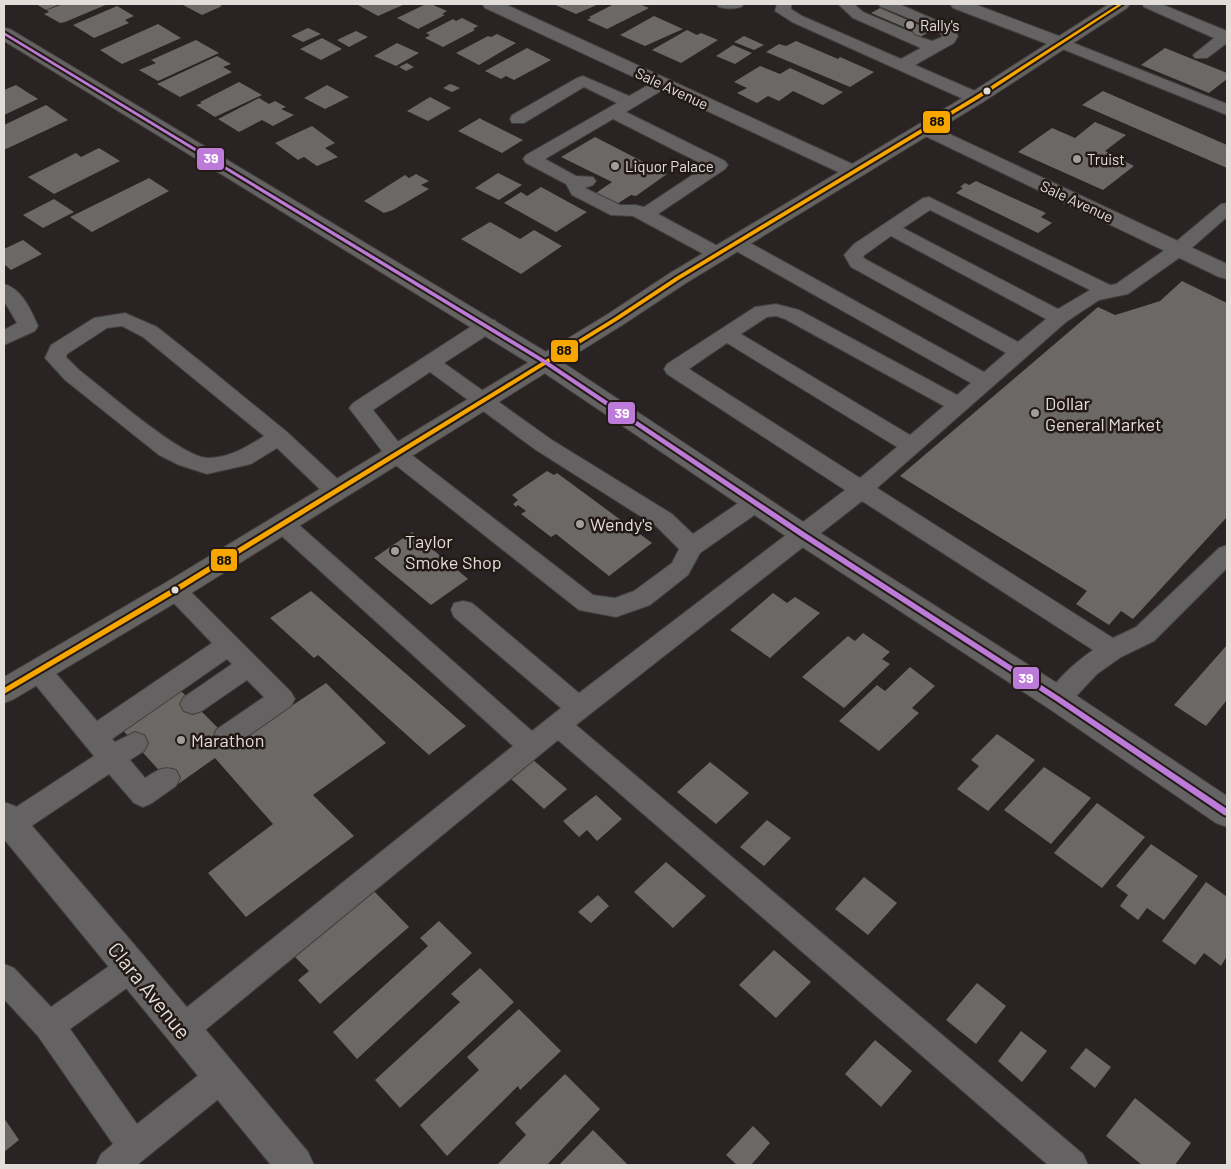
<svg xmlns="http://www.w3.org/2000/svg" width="1231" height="1169" font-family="Barlow,sans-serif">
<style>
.building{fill:#6c6866}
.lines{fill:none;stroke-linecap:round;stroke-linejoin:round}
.service-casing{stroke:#423f3d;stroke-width:2}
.minor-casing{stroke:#423f3d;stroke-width:2}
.primary-casing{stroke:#423f3d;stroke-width:2}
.service{fill:#646262;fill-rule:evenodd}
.minor{fill:#646262;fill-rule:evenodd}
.primary{fill:#656262;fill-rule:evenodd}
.bus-1-casing{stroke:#231a16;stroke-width:4}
.bus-2-casing{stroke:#231a16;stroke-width:4}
.bus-1{fill:#f7a600;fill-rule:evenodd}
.bus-2{fill:#bd7bd9;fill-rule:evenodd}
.poi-dot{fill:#a29c9a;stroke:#231a16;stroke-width:2}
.bus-dot{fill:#e3ddda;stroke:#231a16;stroke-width:2}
.labels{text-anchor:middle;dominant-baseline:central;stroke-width:5;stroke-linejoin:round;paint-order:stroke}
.far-poi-label{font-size:15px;fill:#e3ddda;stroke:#231a16;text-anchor:start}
.far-street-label{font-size:15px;fill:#e3ddda;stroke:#231a16}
.poi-label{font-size:18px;fill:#e3ddda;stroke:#231a16;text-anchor:start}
.near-street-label{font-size:21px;fill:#e3ddda;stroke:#231a16}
.line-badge{stroke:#231a16;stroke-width:2}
.badge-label{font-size:14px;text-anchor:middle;font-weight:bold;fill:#fff}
.pale-badge-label{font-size:14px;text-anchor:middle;font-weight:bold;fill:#111}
</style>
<rect width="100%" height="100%" fill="#292423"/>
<g class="building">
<path d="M 36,4 L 60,4 L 46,10 Z"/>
<path d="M 63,4 L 108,4 L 65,22 L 60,23 L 44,14 L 49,12 L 47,10 Z"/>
<path d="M 186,4 L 218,4 L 222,6 L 202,15 L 183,5 Z"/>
<path d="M 362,4 L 405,4 L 378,16 L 358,5 Z"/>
<path d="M 431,4 L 447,11 L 442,14 L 445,15 L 418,29 L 397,18 L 424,5 Z"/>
<path d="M 553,4 L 599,4 L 576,14 Z"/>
<path d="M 614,4 L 639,4 L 649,8 L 607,29 L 587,20 L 591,18 L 589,17 Z"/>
<path d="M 117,6 L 134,16 L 125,20 L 129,23 L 94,38 L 73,25 Z"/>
<path d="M 880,8 L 924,27 L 933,20 L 936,28 L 913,41 L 913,31 L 871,13 Z"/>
<path d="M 654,16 L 683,29 L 645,46 L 620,35 Z"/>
<path d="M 462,18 L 478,26 L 473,29 L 475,30 L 443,47 L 425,38 L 430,35 L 426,33 L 453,19 L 456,21 Z"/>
<path d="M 158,24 L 181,38 L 122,64 L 100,50 Z"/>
<path d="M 308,28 L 321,34 L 303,42 L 291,36 Z"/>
<path d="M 687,30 L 697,35 L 701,33 L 718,40 L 681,63 L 652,50 Z"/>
<path d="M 356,31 L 368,37 L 349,47 L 337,40 Z"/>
<path d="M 497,34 L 516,43 L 479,65 L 456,53 L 488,36 L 491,37 Z"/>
<path d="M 744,36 L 764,45 L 754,50 L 734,42 Z"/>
<path d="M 322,38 L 342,49 L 321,60 L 300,49 Z"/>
<path d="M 196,40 L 219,53 L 158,81 L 139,70 L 156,63 L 151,60 Z"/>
<path d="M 796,41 L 838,59 L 840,57 L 874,72 L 850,87 L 766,52 L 779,44 L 786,46 Z"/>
<path d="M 397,43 L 419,53 L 396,66 L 374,56 Z"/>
<path d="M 733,45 L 752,53 L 735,64 L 716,56 Z"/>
<path d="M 527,48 L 551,60 L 514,80 L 506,76 L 501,79 L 485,71 Z"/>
<path d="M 1165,48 L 1227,73 L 1227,79 L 1209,93 L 1141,65 Z"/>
<path d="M 217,56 L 231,64 L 223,67 L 232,72 L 180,97 L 157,84 Z"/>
<path d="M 407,63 L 414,67 L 406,71 L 399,67 Z"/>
<path d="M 760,66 L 780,74 L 790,68 L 843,92 L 823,105 L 793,91 L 779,101 L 768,96 L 757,103 L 737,93 L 747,88 L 734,82 Z"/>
<path d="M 239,82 L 262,95 L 215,117 L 196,105 L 202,103 L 200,102 Z"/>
<path d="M 450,84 L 453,85 L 460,88 L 452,92 L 443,88 Z"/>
<path d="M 16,85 L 38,99 L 4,115 L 4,90 Z"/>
<path d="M 327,85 L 349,97 L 325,109 L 304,98 Z"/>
<path d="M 1103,91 L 1227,145 L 1227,168 L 1082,105 Z"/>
<path d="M 430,97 L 451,108 L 428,121 L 407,111 Z"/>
<path d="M 259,98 L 269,104 L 275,101 L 286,107 L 281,109 L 294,115 L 273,126 L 262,120 L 239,132 L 218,119 Z"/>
<path d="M 46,105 L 68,120 L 6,149 L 4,148 L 4,125 Z"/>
<path d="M 480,118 L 481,119 L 523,140 L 502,153 L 458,131 Z"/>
<path d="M 1095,122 L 1126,135 L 1105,151 L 1134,166 L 1103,190 L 1018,152 L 1052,128 L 1075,138 Z"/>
<path d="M 312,126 L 335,143 L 325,148 L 338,157 L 317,166 L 304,157 L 298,160 L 275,143 Z"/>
<path d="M 595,137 L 667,174 L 636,196 L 631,195 L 617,204 L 596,193 L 612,182 L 561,157 Z"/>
<path d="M 99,148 L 120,161 L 54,194 L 28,177 L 76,153 L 81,157 Z"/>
<path d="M 498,173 L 522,185 L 499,200 L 475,188 Z"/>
<path d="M 416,174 L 429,181 L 421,185 L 429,189 L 393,210 L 384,213 L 364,201 L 405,175 L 409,178 Z"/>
<path d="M 149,178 L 169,191 L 92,232 L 70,217 Z"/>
<path d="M 976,181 L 1046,213 L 1041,217 L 1052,223 L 1038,233 L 956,193 L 963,188 L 960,187 L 965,183 L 969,185 Z"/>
<path d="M 541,187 L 583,210 L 587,212 L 556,232 L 504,203 L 521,192 L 527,196 Z"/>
<path d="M 54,199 L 74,212 L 43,228 L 23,215 Z"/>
<path d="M 490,222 L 520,239 L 534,230 L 562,246 L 521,274 L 461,239 Z"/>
<path d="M 23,240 L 42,254 L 11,270 L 4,264 L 4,249 Z"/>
<path d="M 1182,281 L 1227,303 L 1227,517 L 1133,619 L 1121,611 L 1109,625 L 1076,604 L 1087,591 L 900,476 L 1098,307 L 1115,315 L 1138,308 L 1160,301 Z"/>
<path d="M 547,471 L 554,475 L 557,473 L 652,543 L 609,576 L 556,534 L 551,537 L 521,514 L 526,511 L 518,505 L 516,507 L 513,504 L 518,500 L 512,495 Z"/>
<path d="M 412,532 L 468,579 L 431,605 L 374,558 Z"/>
<path d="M 311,591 L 466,726 L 429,755 L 318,655 L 314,658 L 270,618 Z"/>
<path d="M 773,593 L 787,603 L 795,597 L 820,613 L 770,658 L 730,630 Z"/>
<path d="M 863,633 L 890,652 L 882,659 L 890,664 L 844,708 L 802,677 L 848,636 L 855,641 Z"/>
<path d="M 1227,645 L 1227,700 L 1206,726 L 1174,705 Z"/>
<path d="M 910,667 L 935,686 L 912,708 L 919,713 L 879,751 L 839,721 L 877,685 L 885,691 Z"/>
<path d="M 326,683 L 386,743 L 313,795 L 354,836 L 246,917 L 208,873 L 273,824 L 215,758 L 174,787 L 119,726 L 177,687 L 234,744 Z"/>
<path d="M 997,734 L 1035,760 L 988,811 L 957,789 L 979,766 L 971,760 Z"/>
<path d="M 532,759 L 567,789 L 544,809 L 510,778 Z"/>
<path d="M 710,762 L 749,793 L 716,824 L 677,792 Z"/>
<path d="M 1044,767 L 1091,798 L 1051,844 L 1004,810 Z"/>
<path d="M 596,795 L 622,819 L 597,841 L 587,830 L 579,837 L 563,821 Z"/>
<path d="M 1097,803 L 1145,837 L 1102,888 L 1054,853 Z"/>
<path d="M 767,820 L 791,838 L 764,866 L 740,847 Z"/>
<path d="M 1151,844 L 1198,876 L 1164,920 L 1147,908 L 1138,920 L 1120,906 L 1128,895 L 1116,886 Z"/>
<path d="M 666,862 L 706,896 L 673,928 L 634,892 Z"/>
<path d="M 864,877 L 897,903 L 868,935 L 835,909 Z"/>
<path d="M 1206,882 L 1226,896 L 1227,894 L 1227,956 L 1221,966 L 1204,953 L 1195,965 L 1162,941 Z"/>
<path d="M 371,888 L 409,927 L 320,1004 L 298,980 L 309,971 L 292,954 Z"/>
<path d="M 598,895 L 609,906 L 591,923 L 578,912 Z"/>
<path d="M 439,921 L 472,953 L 357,1059 L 333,1032 L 428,946 L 420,938 Z"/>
<path d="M 774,950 L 811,982 L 776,1018 L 739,985 Z"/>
<path d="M 480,968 L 514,1002 L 400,1108 L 375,1080 L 460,1002 L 451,994 Z"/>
<path d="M 977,983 L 1006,1006 L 976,1044 L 946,1020 Z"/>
<path d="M 519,1009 L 561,1051 L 520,1090 L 518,1086 L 447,1156 L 420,1125 L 479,1070 L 467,1057 Z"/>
<path d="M 1021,1031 L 1047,1051 L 1022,1082 L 998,1061 Z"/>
<path d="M 875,1040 L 912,1071 L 881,1107 L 845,1074 Z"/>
<path d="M 1086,1048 L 1111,1067 L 1095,1088 L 1070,1068 Z"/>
<path d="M 565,1074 L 600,1109 L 547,1165 L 497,1165 L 526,1135 L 515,1123 Z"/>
<path d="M 1135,1098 L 1191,1143 L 1175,1165 L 1142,1165 L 1106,1136 Z"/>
<path d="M 4,1118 L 19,1140 L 4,1152 Z"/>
<path d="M 753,1126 L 770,1143 L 751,1165 L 737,1165 L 726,1155 Z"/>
<path d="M 593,1130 L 628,1165 L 559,1165 Z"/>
</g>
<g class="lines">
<defs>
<g id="service">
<path d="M 716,4 L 744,4 L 741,7 C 734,9 726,9 719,7 Z"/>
<path d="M 777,4 L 791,4 L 791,9 L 802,16 L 901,59 L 921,48 L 853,18 L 838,4 L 854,4 L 863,12 L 913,33 L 914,35 L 932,41 L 942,37 L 941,34 L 928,26 L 881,7 L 878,4 L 899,4 L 954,28 L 958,36 L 954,43 L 915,65 L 982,94 L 984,98 L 982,102 L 970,102 L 792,22 L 775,11 Z"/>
<path d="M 1142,4 L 1161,4 L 1227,31 L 1227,43 L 1207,58 L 1195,58 L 1193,55 L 1214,38 L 1144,7 Z"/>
<path d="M 1061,38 L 1227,104 L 1227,115 L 1055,46 L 1053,43 L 1055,40 Z"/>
<path d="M 583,76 L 629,96 L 657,80 L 669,80 L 671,83 L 669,86 L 626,112 L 725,161 L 728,165 L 725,169 L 658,214 L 725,250 L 727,254 L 725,258 L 718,260 L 711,258 L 633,216 L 611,215 L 572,195 L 566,184 L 526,163 L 523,159 L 526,155 L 617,103 L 584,87 L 524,123 L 512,123 L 510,119 L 512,115 L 577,78 ZM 613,119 L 706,166 L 644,207 L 636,205 L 620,205 L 585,188 L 593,185 L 596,181 L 593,177 L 576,176 L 545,159 Z"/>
<path d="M 929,197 L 1110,285 L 1116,284 L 1172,245 L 1221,204 L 1227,203 L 1227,217 L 1186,253 L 1128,294 L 1099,300 L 1066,322 L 877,488 L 1113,638 L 1136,627 L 1219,548 L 1227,545 L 1227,568 L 1154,641 L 1121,657 L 1097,674 L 1067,706 L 1058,709 L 1049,706 L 1045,699 C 1055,680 1076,662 1093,650 L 862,501 L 576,725 L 1083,1154 L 1088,1165 L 1048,1165 L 558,740 L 193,1040 L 182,1045 L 171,1040 L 167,1030 L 171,1020 L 513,746 L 274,529 L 271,523 L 274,517 L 282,515 L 290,517 L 532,731 L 561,708 L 454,617 L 451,610 L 454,603 L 463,601 L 472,603 L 579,693 L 845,490 L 667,374 L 664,369 L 667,364 L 755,307 L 776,304 L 799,310 L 957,395 L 971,383 L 729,247 L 727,243 L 729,239 L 736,237 L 743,239 L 984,372 L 1006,353 L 851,267 L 844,255 L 854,244 L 923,198 ZM 930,210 L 1090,290 L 1058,309 L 903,228 ZM 891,236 L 1046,319 L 1018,342 L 865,259 L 863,256 ZM 776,316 L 785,319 L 944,406 L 910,435 L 741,334 L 767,317 ZM 727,343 L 897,447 L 860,478 L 689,369 Z"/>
<path d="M 4,284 C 22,289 31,310 38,326 L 35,331 L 4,345 L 4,330 L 17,323 L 4,301 Z"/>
<path d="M 125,313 L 157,327 L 205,365 L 287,432 L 343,484 L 346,490 L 343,496 L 335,498 L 327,496 L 277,448 L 251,464 L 207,474 L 179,465 L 159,455 L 65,380 L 45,358 L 51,345 L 94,318 ZM 122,326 L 143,337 L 264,436 C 247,447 229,458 208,458 C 182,458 103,388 79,370 L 66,357 L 67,354 L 107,328 Z"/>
<path d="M 488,319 L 495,320 L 498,325 L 495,330 L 444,363 L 552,440 L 672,514 L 693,534 L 747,497 L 755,495 L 763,497 L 766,503 L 763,509 L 700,553 L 688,575 L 650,605 L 616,617 L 579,610 L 388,459 L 349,408 L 353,403 L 481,320 ZM 430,372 L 536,450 L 656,526 L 679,549 L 672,563 L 634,591 L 615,598 L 593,595 L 404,449 L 373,410 Z"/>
<path d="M 175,581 L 183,584 L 291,692 L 295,699 L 291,706 L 235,745 L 226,748 L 217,745 L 213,737 L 217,729 L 264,697 L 247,680 L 202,711 L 193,714 L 184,711 L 180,704 L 184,697 L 232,664 L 227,659 L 112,739 L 115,742 L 135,732 L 144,735 L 148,743 L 144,751 L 130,760 L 145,778 C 156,771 163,765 176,770 L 180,778 L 176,786 L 152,803 L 143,807 L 134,803 L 109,774 L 21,833 L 11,837 L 4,834 L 4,815 L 94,756 L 29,677 L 25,670 L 29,663 L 38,660 L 47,663 L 97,721 L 212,643 L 167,596 L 163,590 L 167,584 Z"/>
<path d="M 132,953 L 142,957 L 147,967 L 142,977 L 70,1029 L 137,1124 L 210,1066 L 221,1062 L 232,1066 L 236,1077 L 232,1088 L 137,1165 L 96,1165 L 101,1154 L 113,1144 L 38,1036 L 4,999 L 4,964 L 14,968 L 51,1007 L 122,957 Z"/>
</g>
<g id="minor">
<path d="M 482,4 L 505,4 L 861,168 L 864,172 L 861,176 L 854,178 L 847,176 L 485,8 Z"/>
<path d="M 950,4 L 974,4 L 1067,39 L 1070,43 L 1067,47 L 1061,48 L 1055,47 L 953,8 Z"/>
<path d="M 4,28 L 10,29 L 553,356 L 811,527 L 1068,690 L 1227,796 L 1227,827 L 1216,823 L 1048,708 L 793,541 L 537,368 L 4,41 Z"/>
<path d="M 926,123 L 1227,264 L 1227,279 L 1219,277 L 919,133 L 916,129 L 919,125 Z"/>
<path d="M 4,802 L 15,806 L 144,956 L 308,1152 L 314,1165 L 271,1165 L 4,839 Z"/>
</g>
<path id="primary" d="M 1109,4 L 1130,4 L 1127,8 L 983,102 L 686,283 L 624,324 L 185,597 L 14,699 L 4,703 L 4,677 L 165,583 L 608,314 L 670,273 L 969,94 Z"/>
</defs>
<use href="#service" class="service-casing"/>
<use href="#minor" class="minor-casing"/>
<use href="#primary" class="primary-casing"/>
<use href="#service" class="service"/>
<use href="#minor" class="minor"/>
<use href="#primary" class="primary"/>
<defs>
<path id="bus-1" d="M 1119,4 L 1123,4 L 978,99 L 680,279 L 618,320 L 177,592 L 4,694 L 4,688 L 173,588 L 614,318 L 676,277 L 974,97 Z"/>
<path id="bus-2" d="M 4,32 L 547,361 L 804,532 L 1060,697 L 1227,809 L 1227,816 L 1224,815 L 1056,701 L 800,536 L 543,363 L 4,35 Z"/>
</defs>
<use href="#bus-1" class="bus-1-casing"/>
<use href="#bus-2" class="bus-2-casing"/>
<use href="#bus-1" class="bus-1"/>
<use href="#bus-2" class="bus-2"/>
</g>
<g class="poi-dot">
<circle cx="910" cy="25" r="5"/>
<circle cx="1077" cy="159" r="5"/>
<circle cx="615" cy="166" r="5"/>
<circle cx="1035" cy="413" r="5"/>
<circle cx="580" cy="524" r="5"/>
<circle cx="395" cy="551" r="5"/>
<circle cx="181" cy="740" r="5"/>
</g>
<g class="bus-dot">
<circle cx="987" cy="91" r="4.5"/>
<circle cx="175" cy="590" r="4.5"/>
</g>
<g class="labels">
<g class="far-poi-label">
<text x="920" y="25">Rally's</text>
<text x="1087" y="159">Truist</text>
<text x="625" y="166">Liquor Palace</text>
</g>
<g class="far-street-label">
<text transform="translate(672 88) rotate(25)">Sale Avenue</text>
<text transform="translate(1077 201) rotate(25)">Sale Avenue</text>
</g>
<g class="poi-label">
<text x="1045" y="403">Dollar<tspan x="1045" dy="21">General Market</tspan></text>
<text x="590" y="524">Wendy's</text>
<text x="405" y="541">Taylor<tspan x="405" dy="21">Smoke Shop</tspan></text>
<text x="191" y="740">Marathon</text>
</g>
<g class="near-street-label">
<text transform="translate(150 990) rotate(51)">Clara Avenue</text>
</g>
</g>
<g class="line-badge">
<rect x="922" y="110" width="29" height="24" rx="5" fill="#f7a600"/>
<rect x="196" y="147" width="29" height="24" rx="5" fill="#bd7bd9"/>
<rect x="550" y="339" width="29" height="24" rx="5" fill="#f7a600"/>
<rect x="607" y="401" width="29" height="24" rx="5" fill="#bd7bd9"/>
<rect x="210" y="548" width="28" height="24" rx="5" fill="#f7a600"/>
<rect x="1012" y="666" width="28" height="24" rx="5" fill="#bd7bd9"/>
</g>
<g class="badge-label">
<text x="211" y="163">39</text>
<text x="622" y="418">39</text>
<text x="1026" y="683">39</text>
</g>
<g class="pale-badge-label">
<text x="937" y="126">88</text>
<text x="564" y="355">88</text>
<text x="224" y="565">88</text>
</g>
<rect width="1231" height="1169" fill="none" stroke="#e3ddda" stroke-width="10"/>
</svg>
